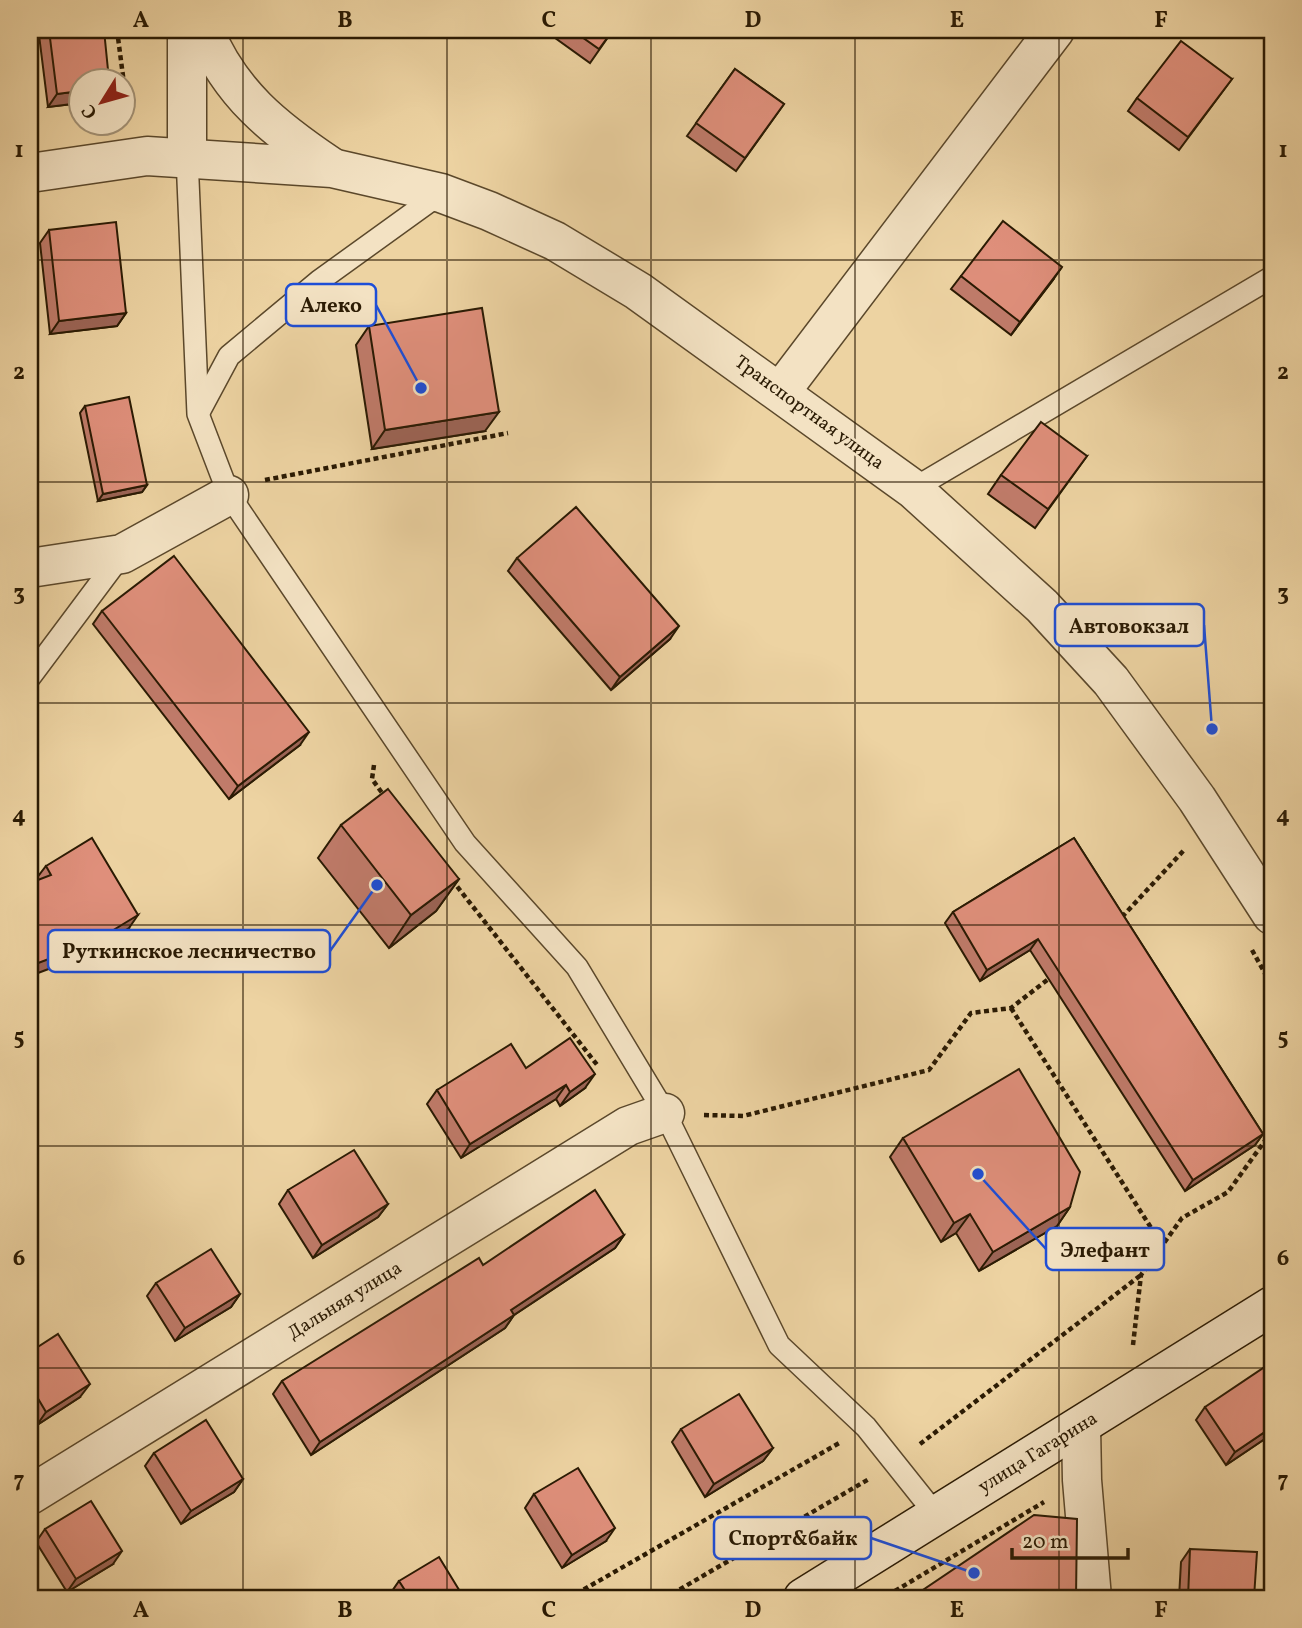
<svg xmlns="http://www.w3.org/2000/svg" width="1302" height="1628" font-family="Vollkorn,serif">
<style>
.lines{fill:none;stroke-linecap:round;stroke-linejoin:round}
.service-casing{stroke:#5b482b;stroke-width:24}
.minor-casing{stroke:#5b482b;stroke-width:41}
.tertiary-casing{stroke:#5b482b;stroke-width:41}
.secondary-casing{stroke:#2a1a03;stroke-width:41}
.path{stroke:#2a1a03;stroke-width:4.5;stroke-dasharray:5 3.5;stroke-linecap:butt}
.service{stroke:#f3e2c3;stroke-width:21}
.minor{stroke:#f3e2c3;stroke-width:38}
.tertiary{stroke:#f3e2c3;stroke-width:38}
.secondary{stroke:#f3e2c3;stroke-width:38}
.wall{fill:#c07b6a;stroke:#2a1a03;stroke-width:2}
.shaded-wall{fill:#9c6456;stroke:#2a1a03;stroke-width:2}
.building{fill:#df8f7b;stroke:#2a1a03;stroke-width:2}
.grid{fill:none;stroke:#2a1a03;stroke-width:2;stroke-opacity:0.55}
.labels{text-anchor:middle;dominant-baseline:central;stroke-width:5;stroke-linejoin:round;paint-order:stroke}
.street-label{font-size:19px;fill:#2a1a03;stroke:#f3e2c3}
.leader{fill:none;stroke:#1d4ed8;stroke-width:2.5}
.callout-dot{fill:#1d4ed8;stroke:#f3e2c3;stroke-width:2.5}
.callout{fill:#f3e2c3;stroke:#1d4ed8;stroke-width:2.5}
.callout-label{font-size:21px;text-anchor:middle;font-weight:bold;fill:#2a1a03}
.neatline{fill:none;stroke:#2a1a03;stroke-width:2.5}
.grid-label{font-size:23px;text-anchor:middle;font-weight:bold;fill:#2a1a03}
</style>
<rect width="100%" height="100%" fill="#edd3a2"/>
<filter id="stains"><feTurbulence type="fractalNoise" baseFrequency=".00286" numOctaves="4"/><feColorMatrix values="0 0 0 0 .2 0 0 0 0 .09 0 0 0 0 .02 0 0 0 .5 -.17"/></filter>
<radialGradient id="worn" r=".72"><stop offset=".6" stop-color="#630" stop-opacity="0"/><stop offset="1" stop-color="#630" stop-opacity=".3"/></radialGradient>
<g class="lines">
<defs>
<g id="service">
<path d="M 187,157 L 198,414 L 229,495 L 465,843 L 577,967 L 665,1113 L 779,1345 L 866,1427 L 937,1516"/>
<path d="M 199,412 L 229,356 L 319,281 L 441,193"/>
<path d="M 913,489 L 1272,277"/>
<path d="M 30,677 L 122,554"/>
</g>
<g id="minor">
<path d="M 781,391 L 1055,30"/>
<path d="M 30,568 L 122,554 L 229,495"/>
<path d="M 1081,1426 L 1082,1480 L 1092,1598"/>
<path d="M 30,1495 L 628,1126 L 665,1113"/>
</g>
<g id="tertiary">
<path d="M 204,30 C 230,94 275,129 330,166"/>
<path d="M 187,157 L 187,30"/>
<path d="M 30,173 L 147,156 L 332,168 L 441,193 L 489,211 L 555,241 L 638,291 L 913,489 L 1042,606 L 1111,681 L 1197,799 L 1272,915"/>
</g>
<path id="secondary" d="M 803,1598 L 1272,1306"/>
</defs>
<use href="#service" class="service-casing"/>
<use href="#minor" class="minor-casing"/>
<use href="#tertiary" class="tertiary-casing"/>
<use href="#secondary" class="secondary-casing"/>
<g class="path">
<path d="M 117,30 L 129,122"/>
<path d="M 265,480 L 508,433"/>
<path d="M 374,765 L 372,779 L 385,797"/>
<path d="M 452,880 L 598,1066"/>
<path d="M 1122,917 L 1185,849"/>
<path d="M 1252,950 L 1272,986"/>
<path d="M 1011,1008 L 1162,1245"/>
<path d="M 704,1115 L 743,1116 L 929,1070 L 971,1013 L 1011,1008 L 1051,977"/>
<path d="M 1133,1345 L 1141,1275 L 1182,1218 L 1228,1192 L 1272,1131"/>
<path d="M 920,1444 L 1141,1275"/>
<path d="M 895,1591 L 1044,1502"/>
<path d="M 569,1598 L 841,1442"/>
<path d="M 665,1598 L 869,1479"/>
</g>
<use href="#service" class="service"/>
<use href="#minor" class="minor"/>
<use href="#tertiary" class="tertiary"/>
<use href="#secondary" class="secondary"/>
</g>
<g class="wall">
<path d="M 43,30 L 104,30 L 80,80 L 80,103 L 48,107 L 39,35 Z"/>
<path d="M 544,30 L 613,30 L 590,63 Z"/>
<path d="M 735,69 L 784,104 L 736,171 L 687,136 Z"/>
<path d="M 1232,79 L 1179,150 L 1128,111 L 1137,98 Z"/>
<path d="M 49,230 L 126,313 L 117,326 L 50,334 L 40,243 Z"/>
<path d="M 961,276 L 1053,280 L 1011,335 L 951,289 Z"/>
<path d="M 369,326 L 485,431 L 372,449 L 356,345 Z"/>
<path d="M 85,406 L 147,485 L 142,492 L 98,501 L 80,413 Z"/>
<path d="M 1087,456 L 1035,528 L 988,494 L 1001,475 Z"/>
<path d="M 517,558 L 670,639 L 611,690 L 508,571 Z"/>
<path d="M 102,611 L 300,745 L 229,799 L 93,624 Z"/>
<path d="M 341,825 L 459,879 L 436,911 L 389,948 L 318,858 Z"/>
<path d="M 1074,838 L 1263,1134 L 1255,1145 L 1185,1191 L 1030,950 L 980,981 L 945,923 L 953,912 Z"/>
<path d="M 46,866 L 129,928 L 83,956 L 36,879 Z"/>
<path d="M 526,1068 L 585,1088 L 560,1106 L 556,1099 L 461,1158 L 427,1104 L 437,1090 Z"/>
<path d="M 903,1138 L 1070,1207 L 1057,1226 L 979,1271 L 956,1233 L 941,1242 L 890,1157 Z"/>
<path d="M 288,1190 L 388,1204 L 378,1217 L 313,1258 L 279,1204 Z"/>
<path d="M 624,1235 L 615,1248 L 514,1315 L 505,1328 L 311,1455 L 273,1394 L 282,1381 L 483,1265 Z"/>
<path d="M 156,1283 L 240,1294 L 231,1307 L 175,1341 L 147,1296 Z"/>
<path d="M 30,1352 L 80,1397 L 37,1425 L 30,1413 Z"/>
<path d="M 1205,1407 L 1272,1434 L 1226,1465 L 1196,1420 Z"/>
<path d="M 681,1429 L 773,1448 L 763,1461 L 705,1497 L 672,1442 Z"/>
<path d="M 154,1453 L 243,1479 L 234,1492 L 181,1524 L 145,1466 Z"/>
<path d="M 534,1494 L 606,1541 L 562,1568 L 525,1508 Z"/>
<path d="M 45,1529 L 113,1564 L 67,1592 L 36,1542 Z"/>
<path d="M 1190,1549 L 1254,1598 L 1179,1598 L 1181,1562 Z"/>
<path d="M 399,1581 L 464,1598 L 393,1598 L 390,1594 Z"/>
</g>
<g class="shaded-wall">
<path d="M 80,91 L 80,103 L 48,107 L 57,94 Z"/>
<path d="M 1062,267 L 1053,280 L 1011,335 L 1020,322 Z"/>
<path d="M 126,313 L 117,326 L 50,334 L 59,321 Z"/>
<path d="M 499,412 L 485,431 L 372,449 L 385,430 Z"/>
<path d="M 147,485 L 142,492 L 98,501 L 103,494 Z"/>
<path d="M 679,626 L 670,639 L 611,690 L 620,677 Z"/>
<path d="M 309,732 L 300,745 L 229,799 L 238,786 Z"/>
<path d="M 459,879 L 436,911 L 389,948 L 411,915 Z"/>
<path d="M 138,915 L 129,928 L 83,956 L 30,976 L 30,966 Z"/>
<path d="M 1038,939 L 1030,950 L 980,981 L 987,970 Z"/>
<path d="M 595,1074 L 585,1088 L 560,1106 L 570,1092 Z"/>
<path d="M 566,1085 L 556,1099 L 461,1158 L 470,1144 Z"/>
<path d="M 1263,1134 L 1255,1145 L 1185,1191 L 1193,1180 Z"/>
<path d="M 388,1204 L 378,1217 L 313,1258 L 322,1245 Z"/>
<path d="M 1070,1207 L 1057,1226 L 979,1271 L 993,1252 Z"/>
<path d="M 970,1214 L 956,1233 L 941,1242 L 954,1223 Z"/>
<path d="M 624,1235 L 615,1248 L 502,1323 L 511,1310 Z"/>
<path d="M 240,1294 L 231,1307 L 175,1341 L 185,1328 Z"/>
<path d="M 514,1315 L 505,1328 L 311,1455 L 320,1442 Z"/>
<path d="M 90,1384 L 80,1397 L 37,1425 L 46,1412 Z"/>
<path d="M 1272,1427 L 1272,1434 L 1226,1465 L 1235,1452 Z"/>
<path d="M 773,1448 L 763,1461 L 705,1497 L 714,1484 Z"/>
<path d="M 243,1479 L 234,1492 L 181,1524 L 191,1511 Z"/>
<path d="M 615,1528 L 606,1541 L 562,1568 L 572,1555 Z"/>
<path d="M 122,1551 L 113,1564 L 67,1592 L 76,1579 Z"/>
</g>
<g class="building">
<path d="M 49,30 L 104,30 L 109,80 L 80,80 L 80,91 L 57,94 Z"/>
<path d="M 572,30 L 613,30 L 599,49 Z"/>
<path d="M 1181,41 L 1232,79 L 1188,137 L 1137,98 Z"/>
<path d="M 735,69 L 784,104 L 745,158 L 696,123 Z"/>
<path d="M 1003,221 L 1062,267 L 1020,322 L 961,276 Z"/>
<path d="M 116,222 L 126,313 L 59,321 L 49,230 Z"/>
<path d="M 482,308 L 499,412 L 385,430 L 369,326 Z"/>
<path d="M 129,397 L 147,485 L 103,494 L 85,406 Z"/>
<path d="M 1041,422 L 1087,456 L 1048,509 L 1001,475 Z"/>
<path d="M 576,507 L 679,626 L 620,677 L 517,558 Z"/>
<path d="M 174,556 L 309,732 L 238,786 L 102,611 Z"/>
<path d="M 388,789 L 459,879 L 411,915 L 341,825 Z"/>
<path d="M 92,838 L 138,915 L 92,943 L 30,966 L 30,883 L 51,875 L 46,866 Z"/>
<path d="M 1074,838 L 1263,1134 L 1193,1180 L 1038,939 L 987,970 L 953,912 Z"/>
<path d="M 570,1038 L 595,1074 L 570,1092 L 566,1085 L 470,1144 L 437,1090 L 511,1044 L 526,1068 Z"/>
<path d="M 1019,1069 L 1080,1172 L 1070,1207 L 993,1252 L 970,1214 L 954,1223 L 903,1138 Z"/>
<path d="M 354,1150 L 388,1204 L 322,1245 L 288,1190 Z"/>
<path d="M 595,1190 L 624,1235 L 511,1310 L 514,1315 L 320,1442 L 282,1381 L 479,1258 L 483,1265 Z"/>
<path d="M 211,1249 L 240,1294 L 185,1328 L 156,1283 Z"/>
<path d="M 58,1334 L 90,1384 L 46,1412 L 30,1385 L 30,1352 Z"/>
<path d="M 1272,1362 L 1272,1427 L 1235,1452 L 1205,1407 Z"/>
<path d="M 739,1394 L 773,1448 L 714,1484 L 681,1429 Z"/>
<path d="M 206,1420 L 243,1479 L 191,1511 L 154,1453 Z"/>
<path d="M 578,1468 L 615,1528 L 572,1555 L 534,1494 Z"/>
<path d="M 91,1501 L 122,1551 L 76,1579 L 45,1529 Z"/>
<path d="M 1034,1515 L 1077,1519 L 1076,1598 L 911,1598 Z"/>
<path d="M 1190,1549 L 1257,1552 L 1254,1598 L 1188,1598 Z"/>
<path d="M 439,1557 L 464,1598 L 410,1598 L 399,1581 Z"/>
</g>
<path class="grid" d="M 243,30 L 243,1598M 447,30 L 447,1598M 651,30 L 651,1598M 855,30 L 855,1598M 1059,30 L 1059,1598M 30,260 L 1272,260M 30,482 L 1272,482M 30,703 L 1272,703M 30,925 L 1272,925M 30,1146 L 1272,1146M 30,1368 L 1272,1368"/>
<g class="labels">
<g class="street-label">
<text transform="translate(809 413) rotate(36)">Транспортная улица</text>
<text transform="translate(345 1301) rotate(-32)">Дальняя улица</text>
<text transform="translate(1038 1453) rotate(-32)">улица Гагарина</text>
</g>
</g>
<path class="leader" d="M421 388L376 305M1212 729L1204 625M377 885L330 951M978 1174L1046 1249M974 1573L871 1538"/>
<g class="callout-dot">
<circle cx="421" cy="388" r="7"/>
<circle cx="1212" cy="729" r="7"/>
<circle cx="377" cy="885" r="7"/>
<circle cx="978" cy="1174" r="7"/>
<circle cx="974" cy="1573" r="7"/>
</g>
<g class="callout">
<rect x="286" y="284" width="90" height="42" rx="7"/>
<rect x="1055" y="604" width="149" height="42" rx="7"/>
<rect x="48" y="930" width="282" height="42" rx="7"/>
<rect x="1046" y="1228" width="118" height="42" rx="7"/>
<rect x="714" y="1517" width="157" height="42" rx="7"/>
</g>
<g class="callout-label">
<text x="331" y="312">Алеко</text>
<text x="1129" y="633">Автовокзал</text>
<text x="189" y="958">Руткинское лесничество</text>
<text x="1105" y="1257">Элефант</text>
<text x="793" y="1545">Спорт&amp;байк</text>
</g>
<rect width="1302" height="1628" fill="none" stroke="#edd3a2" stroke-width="77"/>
<g transform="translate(102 102) rotate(233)"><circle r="33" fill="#f3e2c3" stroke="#a39276" stroke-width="2"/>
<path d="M0-5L12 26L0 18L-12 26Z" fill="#8f2418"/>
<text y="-10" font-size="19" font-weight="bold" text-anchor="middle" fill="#2a1a03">С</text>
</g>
<path d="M1012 1548v10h116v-10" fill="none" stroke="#2a1a03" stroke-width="3.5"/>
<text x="1022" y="1548" font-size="21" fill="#2a1a03" stroke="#f3e2c3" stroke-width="5" paint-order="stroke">20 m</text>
<rect x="38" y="38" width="1226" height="1552" class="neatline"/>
<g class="grid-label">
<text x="141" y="27">A</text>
<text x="345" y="27">B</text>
<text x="549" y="27">C</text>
<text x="753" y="27">D</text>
<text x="957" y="27">E</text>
<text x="1161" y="27">F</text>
<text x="19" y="157">1</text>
<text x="1283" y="157">1</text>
<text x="19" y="379">2</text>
<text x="1283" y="379">2</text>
<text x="19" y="600">3</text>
<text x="1283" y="600">3</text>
<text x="19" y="822">4</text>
<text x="1283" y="822">4</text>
<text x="19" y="1044">5</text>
<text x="1283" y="1044">5</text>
<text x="19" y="1265">6</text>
<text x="1283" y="1265">6</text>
<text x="19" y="1487">7</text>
<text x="1283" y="1487">7</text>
<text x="141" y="1617">A</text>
<text x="345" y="1617">B</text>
<text x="549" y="1617">C</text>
<text x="753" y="1617">D</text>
<text x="957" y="1617">E</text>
<text x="1161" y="1617">F</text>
</g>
<rect width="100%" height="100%" filter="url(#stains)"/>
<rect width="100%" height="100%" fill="url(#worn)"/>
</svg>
